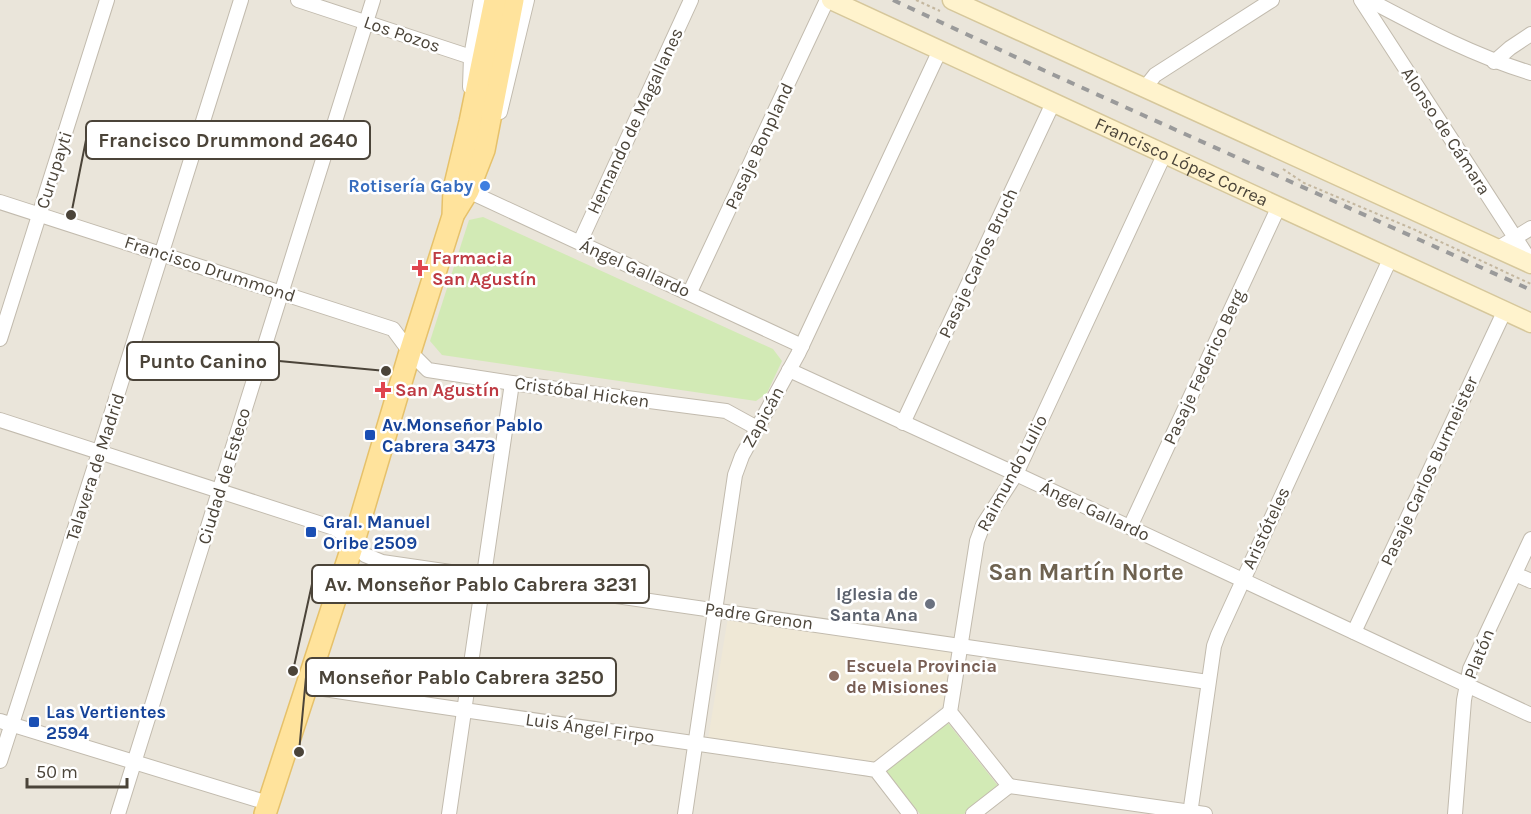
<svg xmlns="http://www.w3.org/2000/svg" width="1531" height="814" font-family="Karla,sans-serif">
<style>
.residential{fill:#eae5da}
.education{fill:#efe8d6}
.green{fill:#d2eab5}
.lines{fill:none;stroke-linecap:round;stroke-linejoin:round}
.street-casing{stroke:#c2bbae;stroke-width:16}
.secondary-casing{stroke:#d6c79b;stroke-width:21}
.primary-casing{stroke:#e6c16a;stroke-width:24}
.path{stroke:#c4b79f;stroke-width:2;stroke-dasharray:3 3;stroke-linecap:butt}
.street{stroke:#fff;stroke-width:14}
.secondary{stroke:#fff3cd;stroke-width:18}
.primary{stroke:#ffe39c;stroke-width:21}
.rail{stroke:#9a9a9a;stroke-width:4;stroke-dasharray:8 8;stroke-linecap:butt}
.shop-dot{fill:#3f7fe0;stroke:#fff;stroke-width:2}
.health-dot{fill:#e0444e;stroke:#fff;stroke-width:2}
.transit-dot{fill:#1a4fb4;stroke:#fff;stroke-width:2}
.worship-dot{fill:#6b7280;stroke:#fff;stroke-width:2}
.education-dot{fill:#8d6e63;stroke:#fff;stroke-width:2}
.labels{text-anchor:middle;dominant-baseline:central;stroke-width:5;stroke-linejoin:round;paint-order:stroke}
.street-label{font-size:18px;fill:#4b4439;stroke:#fff}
.shop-label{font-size:18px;font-weight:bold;fill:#366cbe;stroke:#fff;text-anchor:end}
.health-label{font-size:18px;font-weight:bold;fill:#be3a42;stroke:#fff;text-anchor:start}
.transit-label{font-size:18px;font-weight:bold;fill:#164399;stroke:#fff;text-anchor:start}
.worship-label{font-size:18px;font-weight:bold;fill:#5b616d;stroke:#fff;text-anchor:end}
.education-label{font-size:18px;font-weight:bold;fill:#785e54;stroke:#fff;text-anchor:start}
.district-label{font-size:24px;font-weight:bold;fill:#6e6250;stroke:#fff}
.leader{fill:none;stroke:#4b4439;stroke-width:2}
.callout-dot{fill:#4b4439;stroke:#fff;stroke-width:2}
.callout{fill:#fff;stroke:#4b4439;stroke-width:2}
.callout-label{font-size:20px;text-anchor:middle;font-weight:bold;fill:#4b4439}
</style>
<rect width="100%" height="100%" fill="#f6f3ec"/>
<rect class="residential" x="0" y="0" width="1531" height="814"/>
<path class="education" d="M 728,617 L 953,648 L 946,703 L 873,763 L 708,739 Z"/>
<g class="green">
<path d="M 483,217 L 773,349 L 782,361 L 767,393 L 756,401 L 442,355 L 430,341 L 469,220 Z"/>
<path d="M 948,723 L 999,787 L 964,814 L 920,814 L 886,771 Z"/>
</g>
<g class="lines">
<defs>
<g id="street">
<path d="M 298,0 L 471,57"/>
<path d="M 1361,0 L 1531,262"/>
<path d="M 1369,0 C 1422,28 1474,56 1531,73"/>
<path d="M 1494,62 L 1510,48 L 1531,34"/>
<path d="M 470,87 L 471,57 L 481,0"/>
<path d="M 1144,89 L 1155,75 L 1272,0"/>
<path d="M 500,112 L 527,0"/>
<path d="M 468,191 L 802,346"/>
<path d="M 0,202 L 393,329 L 410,352 L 428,370 L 512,383 L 726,411 L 757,428"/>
<path d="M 580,242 L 691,0"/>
<path d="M 1497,249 L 1531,228"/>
<path d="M 690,292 L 827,0"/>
<path d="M 0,339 L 107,0"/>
<path d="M 789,370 L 1016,474 L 1531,715"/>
<path d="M 0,420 L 334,528 L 354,541 L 365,555 L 382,562 L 1208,682"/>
<path d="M 903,423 L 1053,103"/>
<path d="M 1130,527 L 1279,206"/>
<path d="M 1515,574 L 1531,581"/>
<path d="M 1354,632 L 1505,310"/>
<path d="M 305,686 C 495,716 686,741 876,770 L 910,814"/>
<path d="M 0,721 L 268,803"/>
<path d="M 0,761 L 99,453 L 241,0"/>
<path d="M 876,770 L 950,712"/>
<path d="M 1009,786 L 950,712 L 977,541 L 983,525 L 1016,474 L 1165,153"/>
<path d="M 1009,786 L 1205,814"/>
<path d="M 118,814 L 373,0"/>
<path d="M 449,814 L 512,383"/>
<path d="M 685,814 L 735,475 L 742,456 L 798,354 L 940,50"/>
<path d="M 973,814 L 1009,786"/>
<path d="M 1190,814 L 1214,646 L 1218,635 L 1391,257"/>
<path d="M 1455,814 L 1464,700 L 1470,669 L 1531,539"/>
</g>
<g id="secondary">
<path id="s1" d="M 831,0 L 1531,323"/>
<path d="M 952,0 L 1531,264"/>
</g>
<g id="primary">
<path d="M 455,212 L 468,191 L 484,150 L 513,0"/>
<path d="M 265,814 L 354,541 L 410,352 L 453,216 L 454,189 L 470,122 L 495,0"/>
</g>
</defs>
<use href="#street" class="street-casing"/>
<use href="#secondary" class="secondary-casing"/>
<use href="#primary" class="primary-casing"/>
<g class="path">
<path d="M 916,0 L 940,11"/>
<path d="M 1283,169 L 1304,183 L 1413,229 L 1531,284"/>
</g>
<use href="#street" class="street"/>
<use href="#secondary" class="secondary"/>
<use href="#primary" class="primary"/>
<path class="rail" d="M 893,0 L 1054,75 L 1531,290"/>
</g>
<circle class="shop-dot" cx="485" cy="186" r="6"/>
<g class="health-dot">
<path d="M417 259h6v6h6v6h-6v6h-6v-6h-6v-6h6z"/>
<path d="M380 381h6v6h6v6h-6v6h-6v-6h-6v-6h6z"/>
</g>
<g class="transit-dot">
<rect x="364" y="429" width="12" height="12" rx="3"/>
<rect x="305" y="526" width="12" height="12" rx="3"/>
<rect x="28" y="716" width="12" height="12" rx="3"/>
</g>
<circle class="worship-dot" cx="930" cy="604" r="6"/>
<circle class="education-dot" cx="834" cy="676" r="6"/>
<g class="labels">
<g class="street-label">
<text transform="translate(402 34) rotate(19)">Los Pozos</text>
<text transform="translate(635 121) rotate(-65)">Hernando de Magallanes</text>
<text transform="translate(1446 131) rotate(57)">Alonso de Cámara</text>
<text transform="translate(759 146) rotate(-65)">Pasaje Bonpland</text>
<text stroke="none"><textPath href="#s1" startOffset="386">Francisco López Correa</textPath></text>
<text transform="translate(54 170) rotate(-72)">Curupayti</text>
<text transform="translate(978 263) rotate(-65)">Pasaje Carlos Bruch</text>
<text transform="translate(635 268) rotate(24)">Ángel Gallardo</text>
<text transform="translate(210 269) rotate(18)">Francisco Drummond</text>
<text transform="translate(1204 367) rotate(-65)">Pasaje Federico Berg</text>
<text transform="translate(582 392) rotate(8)">Cristóbal Hicken</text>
<text transform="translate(763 417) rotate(-61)">Zapicán</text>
<text transform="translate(95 467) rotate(-72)">Talavera de Madrid</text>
<text transform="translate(1429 471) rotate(-65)">Pasaje Carlos Burmeister</text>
<text transform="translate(1012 473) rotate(-62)">Raimundo Lulio</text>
<text transform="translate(224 476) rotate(-73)">Ciudad de Esteco</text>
<text transform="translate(1095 511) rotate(25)">Ángel Gallardo</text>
<text transform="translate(1266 528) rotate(-65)">Aristóteles</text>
<text transform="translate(759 616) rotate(8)">Padre Grenon</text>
<text transform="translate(1479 654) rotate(-68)">Platón</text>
<text transform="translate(590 728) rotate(8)">Luis Ángel Firpo</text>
</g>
<g class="shop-label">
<text x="473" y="186">Rotisería Gaby</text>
</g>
<g class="health-label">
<text x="432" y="258">Farmacia<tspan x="432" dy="21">San Agustín</tspan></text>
<text x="395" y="390">San Agustín</text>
</g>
<g class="transit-label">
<text x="382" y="425">Av.Monseñor Pablo<tspan x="382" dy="21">Cabrera 3473</tspan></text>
<text x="323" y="522">Gral. Manuel<tspan x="323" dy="21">Oribe 2509</tspan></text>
<text x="46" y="712">Las Vertientes<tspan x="46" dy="21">2594</tspan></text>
</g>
<g class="worship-label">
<text x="918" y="594">Iglesia de<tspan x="918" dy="21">Santa Ana</tspan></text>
</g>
<g class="education-label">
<text x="846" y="666">Escuela Provincia<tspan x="846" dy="21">de Misiones</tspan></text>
</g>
<g class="district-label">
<text x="1086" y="572">San Martín Norte</text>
</g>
</g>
<path class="leader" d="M71 215L86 140M386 371L279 361M293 671L312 584M299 752L306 677"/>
<g class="callout-dot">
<circle cx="71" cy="215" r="6"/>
<circle cx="386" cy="371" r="6"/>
<circle cx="293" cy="671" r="6"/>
<circle cx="299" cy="752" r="6"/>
</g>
<g class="callout">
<rect x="86" y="121" width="284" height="38" rx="6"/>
<rect x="127" y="342" width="152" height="38" rx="6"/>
<rect x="312" y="565" width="337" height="38" rx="6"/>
<rect x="306" y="658" width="310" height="38" rx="6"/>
</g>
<g class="callout-label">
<text x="228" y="147">Francisco Drummond 2640</text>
<text x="203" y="368">Punto Canino</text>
<text x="481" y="591">Av. Monseñor Pablo Cabrera 3231</text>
<text x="461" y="684">Monseñor Pablo Cabrera 3250</text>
</g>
<path d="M27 778v9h100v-9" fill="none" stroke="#4b4439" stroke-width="3"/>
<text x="36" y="778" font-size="18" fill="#4b4439" stroke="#ffffff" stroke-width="4.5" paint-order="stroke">50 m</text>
</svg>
